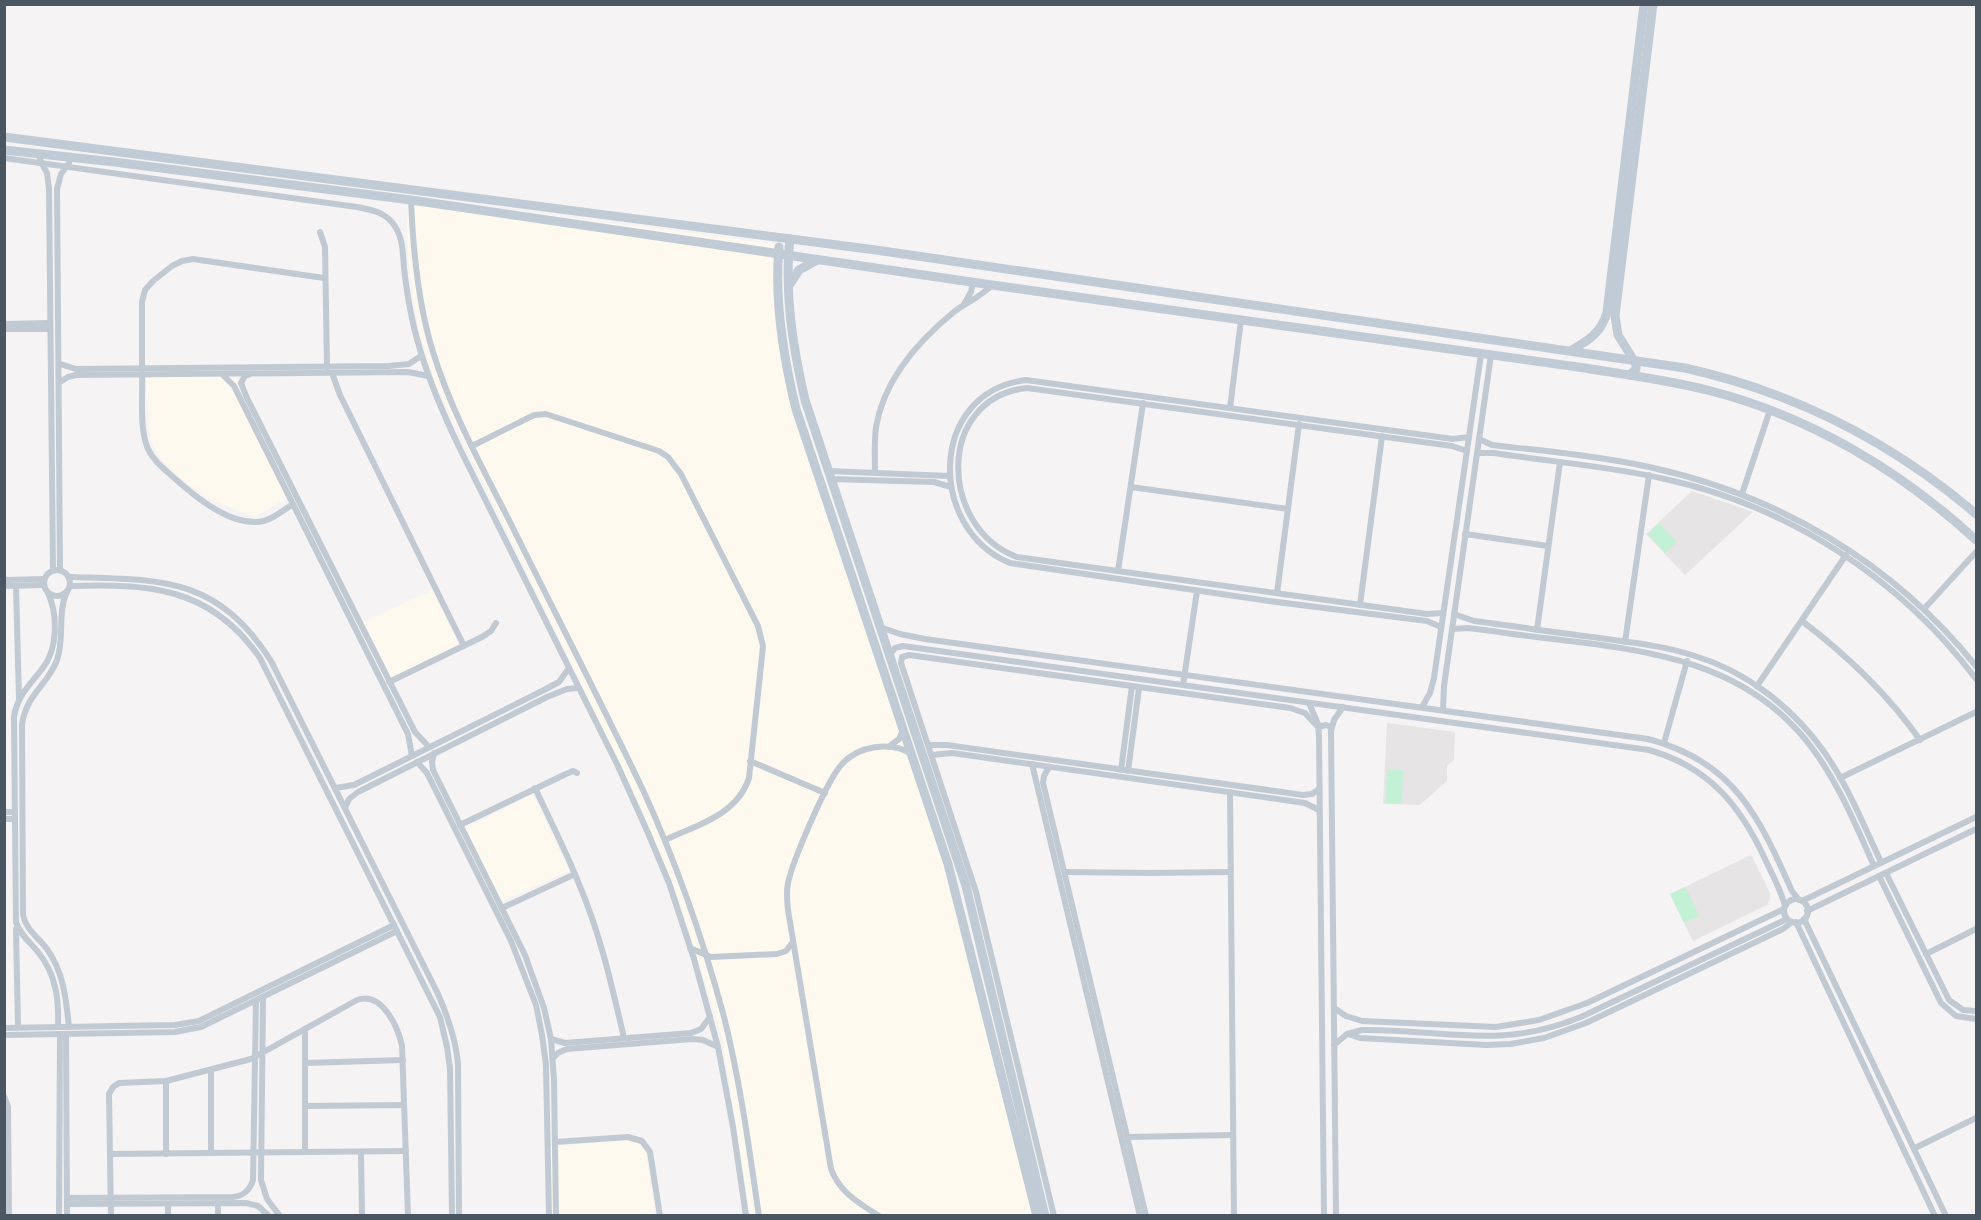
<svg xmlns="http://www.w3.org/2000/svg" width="1981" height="1220" font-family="'Archivo Narrow',sans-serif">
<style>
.commercial{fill:#fdf9ef}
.education{fill:#e6e4e5}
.green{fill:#c3f1d5}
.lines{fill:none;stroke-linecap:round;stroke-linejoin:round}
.street{stroke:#c1cad2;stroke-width:6}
.secondary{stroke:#c1cbd6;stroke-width:9}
</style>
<rect width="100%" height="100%" fill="#f5f3f3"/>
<g class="commercial">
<path d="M 408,197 L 782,245 L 781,291 L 788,355 L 796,399 L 959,890 L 1032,1215 L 750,1215 L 722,1037 L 679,900 L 644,814 L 435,383 L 419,330 L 410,277 L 407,238 Z"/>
<path d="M 235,371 L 238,389 L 292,495 L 258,515 L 252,516 L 210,500 L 178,476 L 162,460 L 153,446 L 149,431 L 146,372 Z"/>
<path d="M 432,590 L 459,644 L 386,683 L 357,625 Z"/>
<path d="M 533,794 L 569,871 L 496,904 L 460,831 Z"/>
<path d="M 625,1140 L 638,1143 L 646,1152 L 655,1215 L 552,1215 L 551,1146 Z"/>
</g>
<g class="education">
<path d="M 1692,491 L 1753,512 L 1685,575 L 1646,534 Z"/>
<path d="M 1387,723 L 1455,732 L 1454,760 L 1447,766 L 1447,781 L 1420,805 L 1383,804 Z"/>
<path d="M 1751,855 L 1770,893 L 1770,899 L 1767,905 L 1693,941 L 1670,894 Z"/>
</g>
<g class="green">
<path d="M 1659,523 L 1677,542 L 1665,553 L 1648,534 Z"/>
<path d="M 1387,770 L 1403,770 L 1402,803 L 1386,803 Z"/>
<path d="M 1685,887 L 1699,916 L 1684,923 L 1670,894 Z"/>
</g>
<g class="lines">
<g class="street">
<path d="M 4,158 L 357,207 C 373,210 388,213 396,228 C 403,240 403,255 404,268 C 406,286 409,305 413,323 C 423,368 441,410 461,451 L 617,764 L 648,833 L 669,883 L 694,959 L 718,1047 L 733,1127 L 746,1216"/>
<path d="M 40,160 L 47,173 L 49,189 L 53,570"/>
<path d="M 411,200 C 413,251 418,304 433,352 C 451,411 482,467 510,522 C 554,611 600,700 643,790 C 676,862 702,936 723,1013 C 740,1079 749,1148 759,1216"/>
<path d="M 320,232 L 325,247 L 327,367"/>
<path d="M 964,304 L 971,292 L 973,282"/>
<path d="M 4,324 L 50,323"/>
<path d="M 4,329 L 50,329"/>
<path d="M 60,364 L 76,369 L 389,366 L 409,364 L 421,356"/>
<path d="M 142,369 L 142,302 L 145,290 L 153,281 L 172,266 L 182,261 L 193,259 L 324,278"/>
<path d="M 332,373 L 340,395 L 464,646"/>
<path d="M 222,374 L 234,386 L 408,734 L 412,756"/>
<path d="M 250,374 L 245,376 L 241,383 L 247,398 L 415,732 L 429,747"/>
<path d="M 142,375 C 143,398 139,427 148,449 C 153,460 163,468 172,476 C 193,495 226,523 256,522 C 270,522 282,511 293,504"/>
<path d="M 60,382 L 68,377 L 76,375 L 408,372 L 428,376"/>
<path d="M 1230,408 L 1241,320"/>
<path d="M 1479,439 L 1492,445 C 1544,451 1598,456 1649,467 C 1779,495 1893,563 1976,666"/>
<path d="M 472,446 L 534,415 L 546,414 L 659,451 L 668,457 L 681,474 L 758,626 L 763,646 L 762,656 L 749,778 C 737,815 697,825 665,840"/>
<path d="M 1478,453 L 1494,453 C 1551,462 1609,466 1665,479 C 1788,506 1900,578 1976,679"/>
<path d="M 828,471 L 950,476"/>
<path d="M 875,473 C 875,458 874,442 876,427 C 884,379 918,341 955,311 C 967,302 981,297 992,285"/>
<path d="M 831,479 L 934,482 L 951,487"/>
<path d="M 1131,487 L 1288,509"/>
<path d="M 1742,494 L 1770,410"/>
<path d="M 1465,534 L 1548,546"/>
<circle cx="57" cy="583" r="13"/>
<path d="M 60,570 L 57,189 L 61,174 L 69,163"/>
<path d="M 1118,571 L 1143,403"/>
<path d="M 69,577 C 160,580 216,575 271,661 L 438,994 C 448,1017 456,1039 458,1064 L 459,1216"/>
<path d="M 4,580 L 44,579"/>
<path d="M 4,586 L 44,585"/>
<path d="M 16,586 L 19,699"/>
<path d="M 70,586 C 149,584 210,586 260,658 L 440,1017 L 447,1047 L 450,1068 L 452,1216"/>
<path d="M 67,591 C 57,613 65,637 57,660 C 48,685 27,693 22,724 L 23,915 C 26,930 38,937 47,949 C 64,973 66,999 69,1027"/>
<path d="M 48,593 C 58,615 58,650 42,669 C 30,685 17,696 14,717 L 16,922 C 20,935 30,942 38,952 C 56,974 59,999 58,1027"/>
<path d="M 1277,593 L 1299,424"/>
<path d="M 1360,605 L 1382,436"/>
<path d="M 1924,609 L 1976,552"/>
<path d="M 1443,613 L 1427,614 L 1017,557 C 939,528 935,398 1027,388 L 1452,446 L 1467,451"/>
<path d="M 1454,614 L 1474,621 C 1513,626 1552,632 1592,637 C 1626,642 1662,645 1695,656 C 1745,671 1791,706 1822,749 C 1847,783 1863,824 1881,862"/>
<path d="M 1802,621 C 1848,656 1887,693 1920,740"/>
<path d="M 880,627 L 900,634 L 925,639 L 1648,739 C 1734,761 1759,817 1792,891 L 1799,900"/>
<path d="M 1441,627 L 1427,621 L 1269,601 L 1010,563 C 927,529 928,392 1026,380 L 1453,439 L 1469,437"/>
<path d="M 1452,629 L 1468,628 L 1492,631 C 1608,649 1735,644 1812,748 C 1839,784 1856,826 1874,866"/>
<path d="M 1537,630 L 1560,462"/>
<path d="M 1625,642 L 1649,475"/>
<path d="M 890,655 L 895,648 L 903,646 L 1649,750 C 1709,767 1740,805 1765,859 C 1772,874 1781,890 1785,906"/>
<path d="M 389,682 L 482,637 L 491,631 L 496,623"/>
<path d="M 1183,685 L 1197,591"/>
<path d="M 1757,686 L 1846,555"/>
<path d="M 1309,703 L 1318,724 L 1319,737 L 1324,1216"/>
<path d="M 1422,707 L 1430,693 L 1434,678 L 1481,354"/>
<path d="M 1443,710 L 1444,686 L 1491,355"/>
<path d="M 1664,743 L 1687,661"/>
<path d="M 891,745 L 899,739 L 903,730"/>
<path d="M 929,745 L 947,745 L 1303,795 L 1312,794 L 1319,789"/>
<path d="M 434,753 L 432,762 L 433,770 L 525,955 L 544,1008 L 551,1039 L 554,1080 L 556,1216"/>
<path d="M 932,755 L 952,753 L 1305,803 L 1319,810"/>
<path d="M 750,761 L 825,793"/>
<path d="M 417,762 L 427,773 L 511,941 L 536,1005 L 542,1035 L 546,1065 L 549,1216"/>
<path d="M 1032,764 L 1140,1216"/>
<path d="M 1049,767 L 1044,776 L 1043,783 L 1146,1216"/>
<path d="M 1121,770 L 1132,686"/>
<path d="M 1128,771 L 1139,688"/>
<path d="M 1840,778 L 1976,712"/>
<path d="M 335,788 L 354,785 L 544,690 L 559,682 L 569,668"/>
<path d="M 535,788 C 550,820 566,851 579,884 C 600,933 612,986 624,1038"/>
<path d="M 1230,792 L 1234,1216"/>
<path d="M 345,808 L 349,799 L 358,792 L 547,697 L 567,689 L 578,688"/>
<path d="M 4,812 L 15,812"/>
<path d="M 4,819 L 15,819"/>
<path d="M 460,825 L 566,774 L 573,771 L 577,773"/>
<path d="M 1065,872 L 1150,873 L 1230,872"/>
<path d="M 1886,873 L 1949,1000 L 1963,1010 L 1976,1011"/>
<path d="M 1879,876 L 1941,1003 L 1956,1016 L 1976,1019"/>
<circle cx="1796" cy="911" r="12"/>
<path d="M 1802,901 L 1976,817"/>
<path d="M 502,908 L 575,874"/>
<path d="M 1807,911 L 1976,829"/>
<path d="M 1804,919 L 1946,1216"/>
<path d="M 1796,922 L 1935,1216"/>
<path d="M 16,929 L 18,1027"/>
<path d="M 690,948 L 711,957 L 777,954 L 786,951 L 793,942"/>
<path d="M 1926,954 L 1976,929"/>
<path d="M 263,998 L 261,1180 L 267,1199 L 280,1216"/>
<path d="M 1334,1008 L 1346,1016 L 1362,1021 L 1496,1027 L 1539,1020 L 1587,1003 L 1784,909"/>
<path d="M 4,1028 L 175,1025 L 199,1021 L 394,925"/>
<path d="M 66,1034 L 67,1216"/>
<path d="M 1348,1034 L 1360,1038 L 1486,1045 L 1510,1044 L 1544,1038 L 1586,1023 L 1783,929 L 1792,922"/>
<path d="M 4,1035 L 175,1032 L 201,1027 L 397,931"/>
<path d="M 551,1039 L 565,1043 L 691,1033 L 701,1029 L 710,1017"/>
<path d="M 1334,1045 L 1347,1034 L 1362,1030 C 1444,1029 1501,1051 1583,1016 L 1787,919"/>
<path d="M 553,1058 L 558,1053 L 567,1049 L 692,1039 L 703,1040 L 718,1047"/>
<path d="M 305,1063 L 403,1060"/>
<path d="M 211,1070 L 211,1153"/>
<path d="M 166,1081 L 166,1154"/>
<path d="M 4,1096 L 8,1107 L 9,1216"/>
<path d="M 305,1106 L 404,1105"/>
<path d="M 1128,1137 L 1233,1135"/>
<path d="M 555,1142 L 628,1137 L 642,1141 L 650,1152 L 660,1216"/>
<path d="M 1915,1148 L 1976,1118"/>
<path d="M 305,1152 L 305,1029"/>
<path d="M 361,1152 L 362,1216"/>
<path d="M 110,1154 L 406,1151"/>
<path d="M 67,1198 L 233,1197 C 243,1196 250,1190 253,1180 L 256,1001"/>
<path d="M 218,1203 L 218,1216"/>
<path d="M 67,1204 L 246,1203 L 258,1206 L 269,1216"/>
<path d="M 168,1204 L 168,1216"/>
<path d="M 59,1216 L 60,1034"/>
<path d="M 111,1216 L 109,1094 L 113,1087 L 119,1083 L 166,1081 L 251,1059 L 357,1000 C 382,991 398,1027 402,1046 L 408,1216"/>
<path d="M 879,1216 C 859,1203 840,1193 831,1169 L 788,910 C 787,901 786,892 788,883 C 793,860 827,780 842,764 C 858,746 890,741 910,753"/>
<path d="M 1054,1216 L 976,892 L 901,663 L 902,657 L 909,655 L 1290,708 L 1305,713 L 1318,727 L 1326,725 L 1331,727"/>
<path d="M 1336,1216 L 1331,731 L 1334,720 L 1343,707"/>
</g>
<g class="secondary">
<path d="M 4,137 L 876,250 L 1685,368 C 1793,392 1892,442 1976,514"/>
<path d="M 4,150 L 114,162 L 411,200 L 992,285 L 1585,368 C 1627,375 1669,380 1711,391 C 1811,417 1901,471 1976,540"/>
<path d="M 790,239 C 784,293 793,348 805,400 L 966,886 L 1045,1216"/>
<path d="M 779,247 C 774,301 783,356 796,409 L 948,864 L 1037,1216"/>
<path d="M 790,284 L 799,270 L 817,260"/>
<path d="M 1572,350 C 1589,340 1602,332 1607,312 L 1644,4"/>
<path d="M 1630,375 L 1636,369 L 1636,364 L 1618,335 L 1615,316 L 1653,4"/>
</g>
</g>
<rect width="1981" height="1220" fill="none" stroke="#4a5661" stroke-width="12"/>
</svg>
